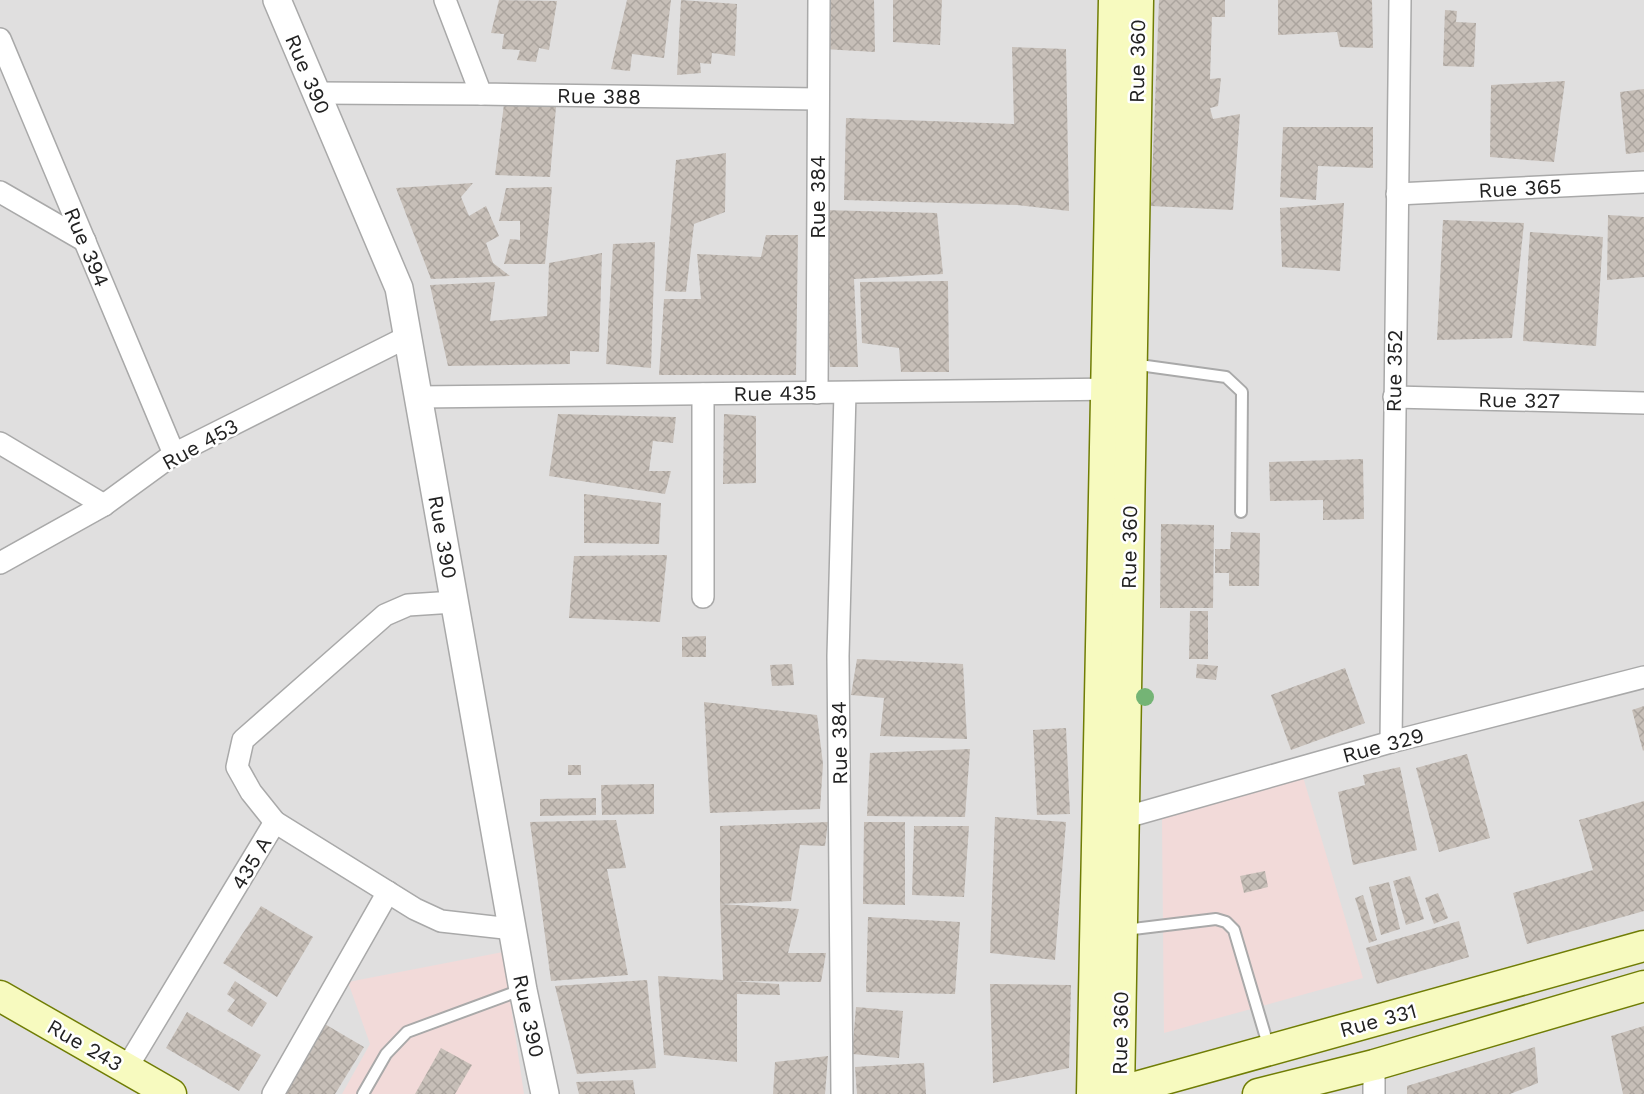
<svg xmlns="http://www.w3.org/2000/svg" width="1644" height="1094" font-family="'Work Sans',sans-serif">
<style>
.residential{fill:#e0dfdf}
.commercial{fill:#f2dad9}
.building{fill:url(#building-cross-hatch)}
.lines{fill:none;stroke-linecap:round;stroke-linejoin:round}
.service-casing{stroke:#a9a9a9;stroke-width:14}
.minor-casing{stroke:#a9a9a9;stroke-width:24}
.tertiary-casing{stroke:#a9a9a9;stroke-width:30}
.secondary-casing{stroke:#707d05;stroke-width:33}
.service{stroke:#fff;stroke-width:10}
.minor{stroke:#fff;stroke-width:21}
.tertiary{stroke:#fff;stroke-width:27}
.secondary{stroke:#f7fabf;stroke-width:30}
.tree{fill:#74b475}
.labels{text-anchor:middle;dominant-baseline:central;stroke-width:5;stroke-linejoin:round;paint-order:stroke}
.street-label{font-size:21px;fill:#222;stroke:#fff}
</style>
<defs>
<pattern id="building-cross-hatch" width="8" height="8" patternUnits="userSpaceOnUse" patternTransform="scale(1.5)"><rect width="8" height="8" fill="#c7bfb8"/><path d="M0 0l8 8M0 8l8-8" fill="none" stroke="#aba49e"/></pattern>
</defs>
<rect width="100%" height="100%" fill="#f2efe9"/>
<rect class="residential" x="0" y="0" width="1644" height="1094"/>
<g class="commercial">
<path d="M 1303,777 L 1363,978 L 1164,1033 L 1162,817 Z"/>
<path d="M 503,952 L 524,1094 L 342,1094 L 370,1044 L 348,982 Z"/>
</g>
<g class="building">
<path d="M 499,0 L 557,1 L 549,50 L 539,48 L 536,62 L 517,60 L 520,50 L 502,49 L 504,34 L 491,33 Z"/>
<path d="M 627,0 L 671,0 L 664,58 L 632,54 L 630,71 L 611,69 Z"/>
<path d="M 681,0 L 737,4 L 735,56 L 712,53 L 711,64 L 700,63 L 701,73 L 677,75 Z"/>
<path d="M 826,0 L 874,0 L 875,52 L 824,49 Z"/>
<path d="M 893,0 L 942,0 L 940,45 L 893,42 Z"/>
<path d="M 1159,0 L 1225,0 L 1225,17 L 1212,17 L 1210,79 L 1221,78 L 1218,106 L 1210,108 L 1213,119 L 1240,114 L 1233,210 L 1151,206 Z"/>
<path d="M 1278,0 L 1372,0 L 1373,48 L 1340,47 L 1337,32 L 1278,35 Z"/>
<path d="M 1445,10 L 1457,11 L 1456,22 L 1476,23 L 1474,67 L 1443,66 Z"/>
<path d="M 1012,47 L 1066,49 L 1069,211 L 1017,205 L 844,200 L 846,118 L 1014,124 Z"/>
<path d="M 1565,81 L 1554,162 L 1490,157 L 1491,85 Z"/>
<path d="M 1644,89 L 1644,152 L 1626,154 L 1620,92 Z"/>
<path d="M 504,104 L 556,107 L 550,177 L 495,175 Z"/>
<path d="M 1283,127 L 1373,127 L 1373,168 L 1318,166 L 1316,200 L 1280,197 Z"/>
<path d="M 726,153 L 725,212 L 694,224 L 686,292 L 665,291 L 676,160 Z"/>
<path d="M 473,183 L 461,197 L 469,216 L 486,206 L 499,236 L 486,243 L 493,263 L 510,276 L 431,279 L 396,188 Z"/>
<path d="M 552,187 L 545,264 L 504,264 L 510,239 L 520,240 L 520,221 L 499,221 L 506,188 Z"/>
<path d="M 1344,203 L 1340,271 L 1282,267 L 1280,208 Z"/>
<path d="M 823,210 L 937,213 L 943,274 L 854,279 L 858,367 L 830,367 Z"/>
<path d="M 1608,215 L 1644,217 L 1644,277 L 1607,280 Z"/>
<path d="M 1443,220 L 1524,223 L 1512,338 L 1437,340 Z"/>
<path d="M 1530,232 L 1603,237 L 1596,346 L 1523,341 Z"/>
<path d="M 766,235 L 798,235 L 796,375 L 659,375 L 664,299 L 701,299 L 697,254 L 761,257 Z"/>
<path d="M 655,242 L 651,368 L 606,364 L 613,244 Z"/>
<path d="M 602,253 L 599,352 L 570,351 L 570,364 L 448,366 L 430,285 L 495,282 L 490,321 L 547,316 L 549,263 Z"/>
<path d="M 948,281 L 949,372 L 901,372 L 899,348 L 862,343 L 860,282 Z"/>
<path d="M 558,414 L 676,417 L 673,443 L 653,441 L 649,471 L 671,471 L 665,494 L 549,476 Z"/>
<path d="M 724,414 L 756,416 L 756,483 L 723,484 Z"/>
<path d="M 1363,459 L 1364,519 L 1323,520 L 1323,500 L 1270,501 L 1269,462 Z"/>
<path d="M 584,494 L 661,503 L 659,544 L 584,543 Z"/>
<path d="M 1161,524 L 1214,525 L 1213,608 L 1160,608 Z"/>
<path d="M 1231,532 L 1260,533 L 1259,586 L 1229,586 L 1229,573 L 1215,573 L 1215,549 L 1230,549 Z"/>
<path d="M 667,555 L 660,622 L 569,618 L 574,556 Z"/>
<path d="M 1190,611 L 1208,611 L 1208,659 L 1189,659 Z"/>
<path d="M 706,636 L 706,657 L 682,657 L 682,637 Z"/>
<path d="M 857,659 L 963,664 L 967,739 L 880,736 L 884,698 L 851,695 Z"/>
<path d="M 792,664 L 794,685 L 772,686 L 770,665 Z"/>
<path d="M 1197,664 L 1218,666 L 1216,680 L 1196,678 Z"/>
<path d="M 1345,668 L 1365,723 L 1291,750 L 1271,695 Z"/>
<path d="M 704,702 L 817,715 L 823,764 L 820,809 L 710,813 Z"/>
<path d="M 1644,706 L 1644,750 L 1643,751 L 1632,710 Z"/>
<path d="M 1066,728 L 1070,814 L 1037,815 L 1033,730 Z"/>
<path d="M 970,749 L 965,817 L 867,816 L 870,753 Z"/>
<path d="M 1467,754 L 1490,838 L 1439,852 L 1416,768 Z"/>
<rect x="568" y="765" width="13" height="10"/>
<path d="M 1400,767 L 1417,850 L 1353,865 L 1338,792 L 1365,785 L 1363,775 Z"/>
<path d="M 654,784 L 654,814 L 602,815 L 601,785 Z"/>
<path d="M 596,798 L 596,815 L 540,816 L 540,799 Z"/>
<path d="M 1644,801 L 1644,911 L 1527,944 L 1513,893 L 1593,870 L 1579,820 Z"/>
<path d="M 995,817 L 1066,822 L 1055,960 L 990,953 Z"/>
<path d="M 616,820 L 626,868 L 607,869 L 628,975 L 551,981 L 530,822 Z"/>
<path d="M 828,822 L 825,846 L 800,845 L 791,901 L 720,904 L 720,826 Z"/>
<path d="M 864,822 L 905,822 L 905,905 L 863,904 Z"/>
<path d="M 914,826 L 969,826 L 964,897 L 912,895 Z"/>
<path d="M 1265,871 L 1268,887 L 1244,893 L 1240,876 Z"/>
<path d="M 1410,876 L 1424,919 L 1406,925 L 1393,881 Z"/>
<path d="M 1389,882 L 1400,929 L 1381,935 L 1369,887 Z"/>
<path d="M 1438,893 L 1448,918 L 1434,924 L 1425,898 Z"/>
<path d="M 1363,895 L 1377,940 L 1369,943 L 1355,898 Z"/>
<path d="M 720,904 L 799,909 L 788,953 L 826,953 L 821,982 L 733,981 L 779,984 L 780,995 L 737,994 L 737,1062 L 664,1055 L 658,976 L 723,980 Z"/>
<path d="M 261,906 L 313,937 L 277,997 L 223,963 Z"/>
<path d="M 868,917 L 960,922 L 955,994 L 866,992 Z"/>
<path d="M 1459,921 L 1469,957 L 1377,984 L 1366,948 Z"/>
<path d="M 647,980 L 656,1068 L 577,1074 L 555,986 Z"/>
<path d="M 235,981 L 267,1003 L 252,1027 L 227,1011 L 235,1000 L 227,994 Z"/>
<path d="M 990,984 L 1071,985 L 1069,1068 L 993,1083 Z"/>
<path d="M 856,1007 L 903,1011 L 899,1058 L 852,1054 Z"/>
<path d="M 187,1012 L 261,1055 L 239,1091 L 166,1048 Z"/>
<path d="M 323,1023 L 364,1047 L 335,1094 L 279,1094 Z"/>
<path d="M 1644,1026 L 1644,1094 L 1623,1094 L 1611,1036 Z"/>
<path d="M 1535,1047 L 1538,1083 L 1510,1094 L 1407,1094 L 1407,1086 Z"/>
<path d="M 441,1048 L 472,1065 L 455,1094 L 415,1094 Z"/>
<path d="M 828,1056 L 825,1094 L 773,1094 L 775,1062 Z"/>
<path d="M 924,1063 L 926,1094 L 857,1094 L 855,1067 Z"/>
<path d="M 633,1080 L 635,1094 L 579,1094 L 576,1082 Z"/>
</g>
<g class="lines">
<defs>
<g id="service">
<path d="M 1132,364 L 1226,377 L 1242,392 L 1241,512"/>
<path d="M 1125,930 L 1216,919 L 1226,922 L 1234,930 L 1269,1048"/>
<path d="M 363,1094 L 386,1054 L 407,1032 L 521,990"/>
</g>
<g id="minor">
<path d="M 445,0 L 481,94 L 818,99"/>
<path d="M 0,39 L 174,454"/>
<path d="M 316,93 L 481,94"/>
<path d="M 0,192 L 85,241"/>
<path d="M 1397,194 L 1644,182"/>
<path d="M 817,393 L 819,0"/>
<path d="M 703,394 L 703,597"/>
<path d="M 418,397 L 1119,389"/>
<path d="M 1394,397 L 1644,403"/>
<path d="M 0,443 L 104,505"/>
<path d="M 0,563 L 104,505 L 174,454 L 407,337"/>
<path d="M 1391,742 L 1400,0"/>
<path d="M 1123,818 L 1391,742 L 1644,677"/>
<path d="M 275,822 L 251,792 L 237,767 L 243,740 L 385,615 L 408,605 L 454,602"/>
<path d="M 1374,1065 L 1374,1094"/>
<path d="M 126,1069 L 275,822 L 415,909 L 441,921 L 512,929"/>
<path d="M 273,1094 L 388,892"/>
<path d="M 842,1094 L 838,656 L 845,393"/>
</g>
<path id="tertiary" d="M 277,0 L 399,288 L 523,990 L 545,1094"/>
<g id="secondary">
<path d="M 0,996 L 171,1094"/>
<path d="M 1092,1094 L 1114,0"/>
<path d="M 1111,1094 L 1644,946"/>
<path d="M 1119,1094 L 1138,0"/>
<path d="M 1258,1094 L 1374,1065 L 1644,986"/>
</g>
</defs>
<use href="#service" class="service-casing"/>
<use href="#minor" class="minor-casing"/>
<use href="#tertiary" class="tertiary-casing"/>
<use href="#secondary" class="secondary-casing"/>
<use href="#service" class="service"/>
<use href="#minor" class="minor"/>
<use href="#tertiary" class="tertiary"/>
<use href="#secondary" class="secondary"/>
</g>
<circle class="tree" cx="1145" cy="697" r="9"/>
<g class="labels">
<g class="street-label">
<text transform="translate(1137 61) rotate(-89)">Rue 360</text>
<text transform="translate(308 74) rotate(67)">Rue 390</text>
<text transform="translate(599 96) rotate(1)">Rue 388</text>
<text transform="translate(1520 188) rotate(-3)">Rue 365</text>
<text transform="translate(817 197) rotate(-90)">Rue 384</text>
<text transform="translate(87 247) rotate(67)">Rue 394</text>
<text transform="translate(1394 371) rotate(-89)">Rue 352</text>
<text transform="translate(775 393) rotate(-1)">Rue 435</text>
<text transform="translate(1519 400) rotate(1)">Rue 327</text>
<text transform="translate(200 444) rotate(-29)">Rue 453</text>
<text transform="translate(443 537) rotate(80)">Rue 390</text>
<text transform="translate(1129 547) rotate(-89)">Rue 360</text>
<text transform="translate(839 743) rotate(-91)">Rue 384</text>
<text transform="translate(1383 745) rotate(-15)">Rue 329</text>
<text transform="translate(251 863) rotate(-59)">435 A</text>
<text transform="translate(529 1016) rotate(78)">Rue 390</text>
<text transform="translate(1378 1020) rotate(-15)">Rue 331</text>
<text transform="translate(1120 1033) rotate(-89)">Rue 360</text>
<text transform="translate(85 1045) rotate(30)">Rue 243</text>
</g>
</g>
</svg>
